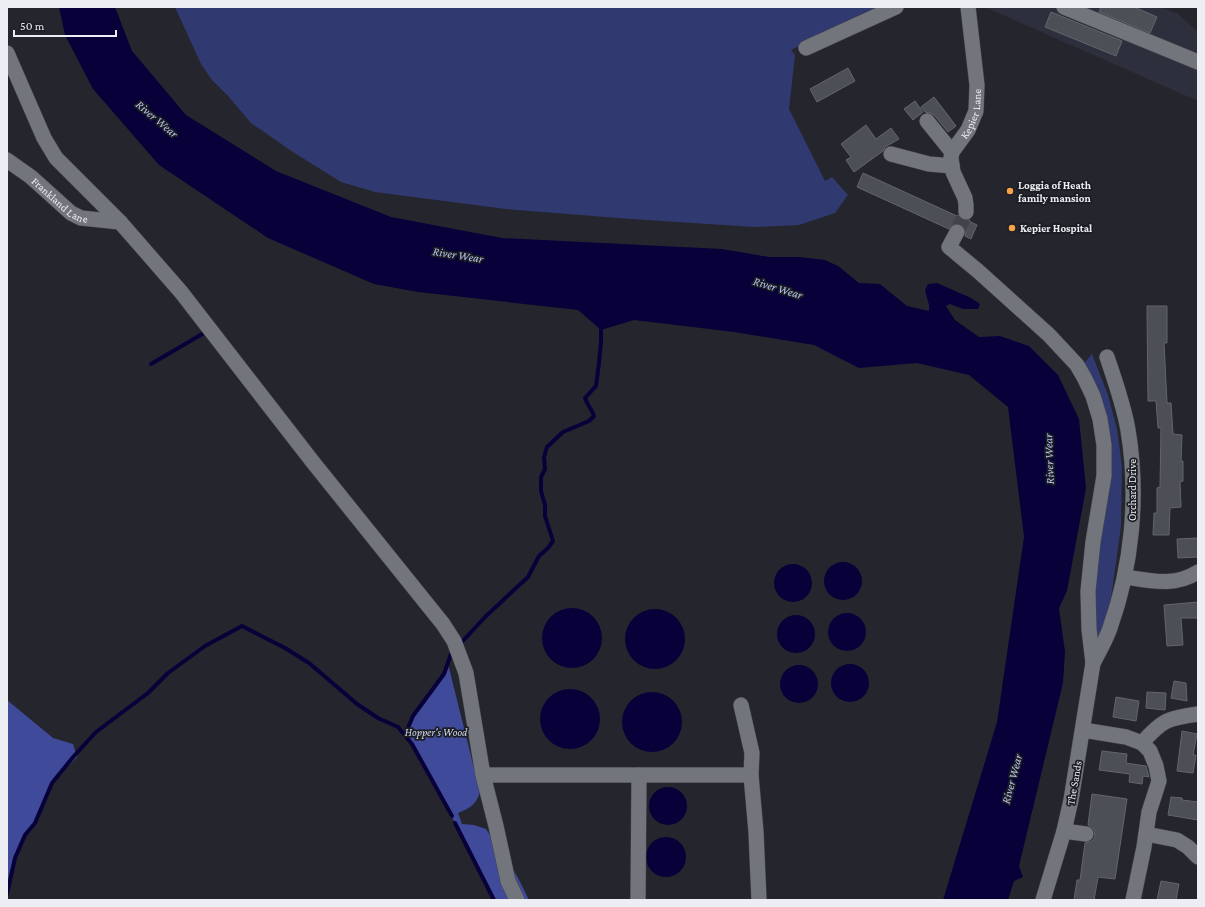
<svg xmlns="http://www.w3.org/2000/svg" width="1205" height="907" font-family="'Crimson Pro',serif">
<style>
.built{fill:#2d303c}
.green{fill:#313971}
.forest{fill:#3f4a9a}
.water{fill:#070039}
.lines{fill:none;stroke-linecap:round;stroke-linejoin:round}
.stream{stroke:#070039;stroke-width:4}
.building{fill:#4d4f56;stroke:#63656d}
.minor-tunnel{stroke:#43444b;stroke-width:15;stroke-dasharray:15 8;stroke-linecap:butt}
.minor-casing{stroke:#44454a;stroke-width:16}
.minor{stroke:#73757d;stroke-width:15}
.poi-dot{fill:#f6a248;stroke:#1b1d23;stroke-width:1.5}
.labels{text-anchor:middle;dominant-baseline:central;stroke-width:3.5;stroke-linejoin:round;paint-order:stroke}
.street-label{font-size:11px;fill:#edeef3;stroke:#1b1d23}
.poi-label{font-size:11px;font-weight:bold;fill:#edeef3;stroke:#1b1d23;text-anchor:start}
.park-label{font-size:11px;font-style:italic;fill:#d0d6ec;stroke:#1b1d23}
.water-label{font-size:12px;font-style:italic;fill:#b6c1ed;stroke:#1b1d23}
</style>
<rect width="100%" height="100%" fill="#25262d"/>
<path class="built" d="M 985,7 L 1160,7 L 1178,14 L 1198,32 L 1198,101 Z"/>
<g class="green">
<path d="M 175,7 L 879,7 L 791,50 L 795,55 L 789,109 L 825,181 L 832,177 L 848,195 L 835,213 L 799,225 L 755,227 L 631,219 L 506,209 L 375,192 L 341,182 L 293,152 L 251,123 L 228,96 L 212,80 L 201,64 Z"/>
<path d="M 1092,354 L 1108,395 L 1117,429 L 1122,466 L 1121,526 L 1111,598 L 1100,640 L 1096,642 L 1095,563 L 1109,475 L 1083,365 Z"/>
</g>
<g class="forest">
<path d="M 448,664 L 480,792 C 476,805 470,808 458,813 L 462,824 L 474,825 L 486,829 L 517,876 L 529,900 L 494,900 L 433,779 L 405,735 L 413,716 L 444,674 Z"/>
<path d="M 7,700 L 53,738 L 73,744 L 77,757 L 52,783 L 35,823 L 25,835 L 15,858 L 7,894 Z"/>
</g>
<g class="water">
<path d="M 59,7 L 115,7 L 132,51 L 186,115 L 276,171 L 391,217 L 502,238 L 722,249 L 769,257 L 799,257 L 825,260 L 838,266 L 859,283 L 880,284 L 907,306 L 929,311 L 929,305 L 925,290 L 928,284 L 937,283 L 971,298 L 980,304 L 978,309 L 963,309 L 950,304 L 946,306 L 955,320 L 979,337 L 1000,336 L 1029,346 L 1058,375 L 1079,419 L 1086,488 L 1067,591 L 1059,608 L 1065,652 L 1063,683 L 1019,866 L 1023,877 L 1014,881 L 1008,900 L 943,900 L 997,722 L 1024,537 L 1008,407 L 969,375 L 917,363 L 859,368 L 814,345 L 734,332 L 634,320 L 601,330 L 578,310 L 418,292 L 374,284 L 268,238 L 159,165 L 93,89 L 65,35 Z"/>
<circle cx="843" cy="581" r="19"/>
<circle cx="793" cy="583" r="19"/>
<circle cx="572" cy="638" r="30"/>
<circle cx="655" cy="639" r="30"/>
<circle cx="847" cy="632" r="19"/>
<circle cx="796" cy="634" r="19"/>
<circle cx="850" cy="683" r="19"/>
<circle cx="799" cy="684" r="19"/>
<circle cx="570" cy="719" r="30"/>
<circle cx="652" cy="722" r="30"/>
<circle cx="668" cy="806" r="19"/>
<circle cx="666" cy="857" r="20"/>
</g>
<g class="lines">
<g class="stream">
<path d="M 151,364 L 204,333"/>
<path d="M 461,643 L 485,617 L 528,577 L 539,556 L 548,548 L 553,541 L 545,516 L 545,505 L 541,491 L 541,477 L 545,469 L 544,457 L 547,447 L 563,432 L 589,421 L 594,416 C 592,409 587,405 585,398 L 596,386 L 599,363 L 601,342 L 601,325"/>
<path d="M 405,735 L 413,716 L 444,674 L 451,654"/>
<path d="M 455,823 L 494,900"/>
<path d="M 7,894 L 15,858 L 25,835 L 35,823 L 52,783 L 74,756 L 96,732 L 148,693 L 168,673 L 205,646 L 242,626 L 285,648 L 309,663 L 357,704 L 378,718 L 398,727 L 412,744 L 452,816"/>
</g>
</g>
<g class="building">
<path d="M 1101,7 L 1134,7 L 1157,17 L 1150,33 L 1099,12 Z"/>
<path d="M 1051,12 L 1122,41 L 1116,56 L 1045,27 Z"/>
<path d="M 848,68 L 855,81 L 817,102 L 810,89 Z"/>
<path d="M 934,97 L 956,126 L 948,132 L 934,115 L 930,113 L 925,112 L 921,107 Z"/>
<path d="M 915,101 L 923,112 L 913,120 L 904,109 Z"/>
<path d="M 866,125 L 876,139 L 891,128 L 899,139 L 885,147 L 883,151 L 854,172 L 846,160 L 851,157 L 841,144 Z"/>
<path d="M 863,173 L 957,216 L 958,215 L 962,220 L 970,220 L 969,221 L 977,225 L 971,239 L 965,236 L 966,232 L 965,228 L 961,224 L 957,223 L 953,224 L 949,229 L 857,187 Z"/>
<path d="M 1147,306 L 1167,306 L 1167,343 L 1164,343 L 1167,403 L 1171,403 L 1173,434 L 1182,435 L 1181,461 L 1183,461 L 1183,481 L 1180,482 L 1181,507 L 1170,508 L 1169,535 L 1153,535 L 1154,513 L 1157,513 L 1157,488 L 1160,487 L 1161,428 L 1158,428 L 1156,401 L 1148,401 Z"/>
<path d="M 1198,538 L 1198,557 L 1178,558 L 1177,539 Z"/>
<path d="M 1198,602 L 1198,618 L 1181,618 L 1183,645 L 1167,646 L 1164,605 Z"/>
<path d="M 1174,681 L 1186,683 L 1187,701 L 1171,698 Z"/>
<path d="M 1147,692 L 1166,693 L 1165,710 L 1146,708 Z"/>
<path d="M 1116,697 L 1139,701 L 1136,721 L 1113,717 Z"/>
<path d="M 1182,731 L 1197,734 L 1193,755 L 1196,755 L 1193,773 L 1177,771 Z"/>
<path d="M 1102,751 L 1127,754 L 1126,763 L 1146,766 L 1149,777 L 1143,776 L 1142,784 L 1129,782 L 1130,774 L 1099,770 Z"/>
<path d="M 1092,794 L 1127,799 L 1115,879 L 1098,877 L 1094,900 L 1074,900 L 1077,880 L 1080,880 L 1085,843 L 1090,842 L 1093,840 L 1095,836 L 1094,830 L 1088,825 Z"/>
<path d="M 1171,797 L 1182,798 L 1182,800 L 1198,802 L 1198,820 L 1168,815 Z"/>
<path d="M 1161,881 L 1179,884 L 1176,900 L 1157,900 Z"/>
</g>
<g class="lines">
<path class="minor-tunnel" d="M 957,232 L 966,212"/>
<defs>
<g id="minor">
<path d="M 1064,7 L 1198,62"/>
<path d="M 806,48 L 896,7"/>
<path d="M 7,53 L 44,138 L 56,158 L 120,222 L 181,292 L 312,461 L 443,624 L 454,641 L 466,673 L 483,775 L 496,826 L 508,881 L 517,900"/>
<path d="M 927,121 L 952,152"/>
<path d="M 891,154 L 929,164 L 952,166"/>
<path id="s1" d="M 7,160 L 31,177 L 71,213 L 81,218 L 120,222"/>
<path id="s2" d="M 966,212 L 966,205 L 965,198 L 953,172 L 951,158 L 952,152 L 968,130 L 976,111 L 977,85 L 968,7"/>
<path d="M 957,232 L 949,247 L 978,271 L 1049,335 L 1077,365 L 1085,379 L 1093,396 L 1100,419 L 1104,445 L 1104,476 L 1093,542 L 1088,591 L 1089,629 L 1093,663 L 1071,800 L 1064,831 L 1043,900"/>
<path d="M 1125,577 C 1152,581 1174,587 1198,572"/>
<path d="M 1093,663 C 1099,652 1106,640 1110,628 C 1132,566 1139,496 1128,430 C 1124,406 1115,381 1107,357"/>
<path d="M 741,705 L 752,753 L 751,775 L 756,832 L 759,900"/>
<path d="M 1083,730 L 1126,737 L 1142,743 L 1150,751 L 1156,766 L 1159,781 L 1149,812 L 1144,847 L 1133,900"/>
<path d="M 1142,743 C 1162,720 1168,718 1198,714"/>
<path d="M 483,775 L 751,775"/>
<path d="M 1064,831 L 1086,834"/>
<path d="M 1146,834 L 1177,840 L 1188,847 L 1198,857"/>
<path d="M 638,900 L 639,775"/>
</g>
</defs>
<use href="#minor" class="minor-casing"/>
<use href="#minor" class="minor"/>
</g>
<g class="poi-dot">
<circle cx="1010" cy="191" r="4"/>
<circle cx="1012" cy="228" r="4"/>
</g>
<g class="labels">
<g class="street-label">
<text stroke="none"><textPath href="#s2" startOffset="107">Kepier Lane</textPath></text>
<text stroke="none"><textPath href="#s1" startOffset="67">Frankland Lane</textPath></text>
<text transform="translate(1132 490) rotate(-90)">Orchard Drive</text>
<text transform="translate(1074 783) rotate(-80)">The Sands</text>
</g>
<g class="poi-label">
<text x="1018" y="185">Loggia of Heath<tspan x="1018" dy="13">family mansion</tspan></text>
<text x="1020" y="228">Kepier Hospital</text>
</g>
<g class="park-label">
<text x="436" y="732">Hopper's Wood</text>
</g>
<g class="water-label">
<text transform="translate(157 119) rotate(40)">River Wear</text>
<text transform="translate(458 255) rotate(9)">River Wear</text>
<text transform="translate(778 288) rotate(17)">River Wear</text>
<text transform="translate(1049 459) rotate(-92)">River Wear</text>
<text transform="translate(1012 779) rotate(-75)">River Wear</text>
</g>
</g>
<rect width="1205" height="907" fill="none" stroke="#edeef3" stroke-width="16"/>
<path d="M14 30v6h102v-6" fill="none" stroke="#edeef3" stroke-width="2"/>
<text x="20" y="30" font-size="12" fill="#edeef3" stroke="#1b1d23" stroke-width="3" paint-order="stroke">50 m</text>
</svg>
